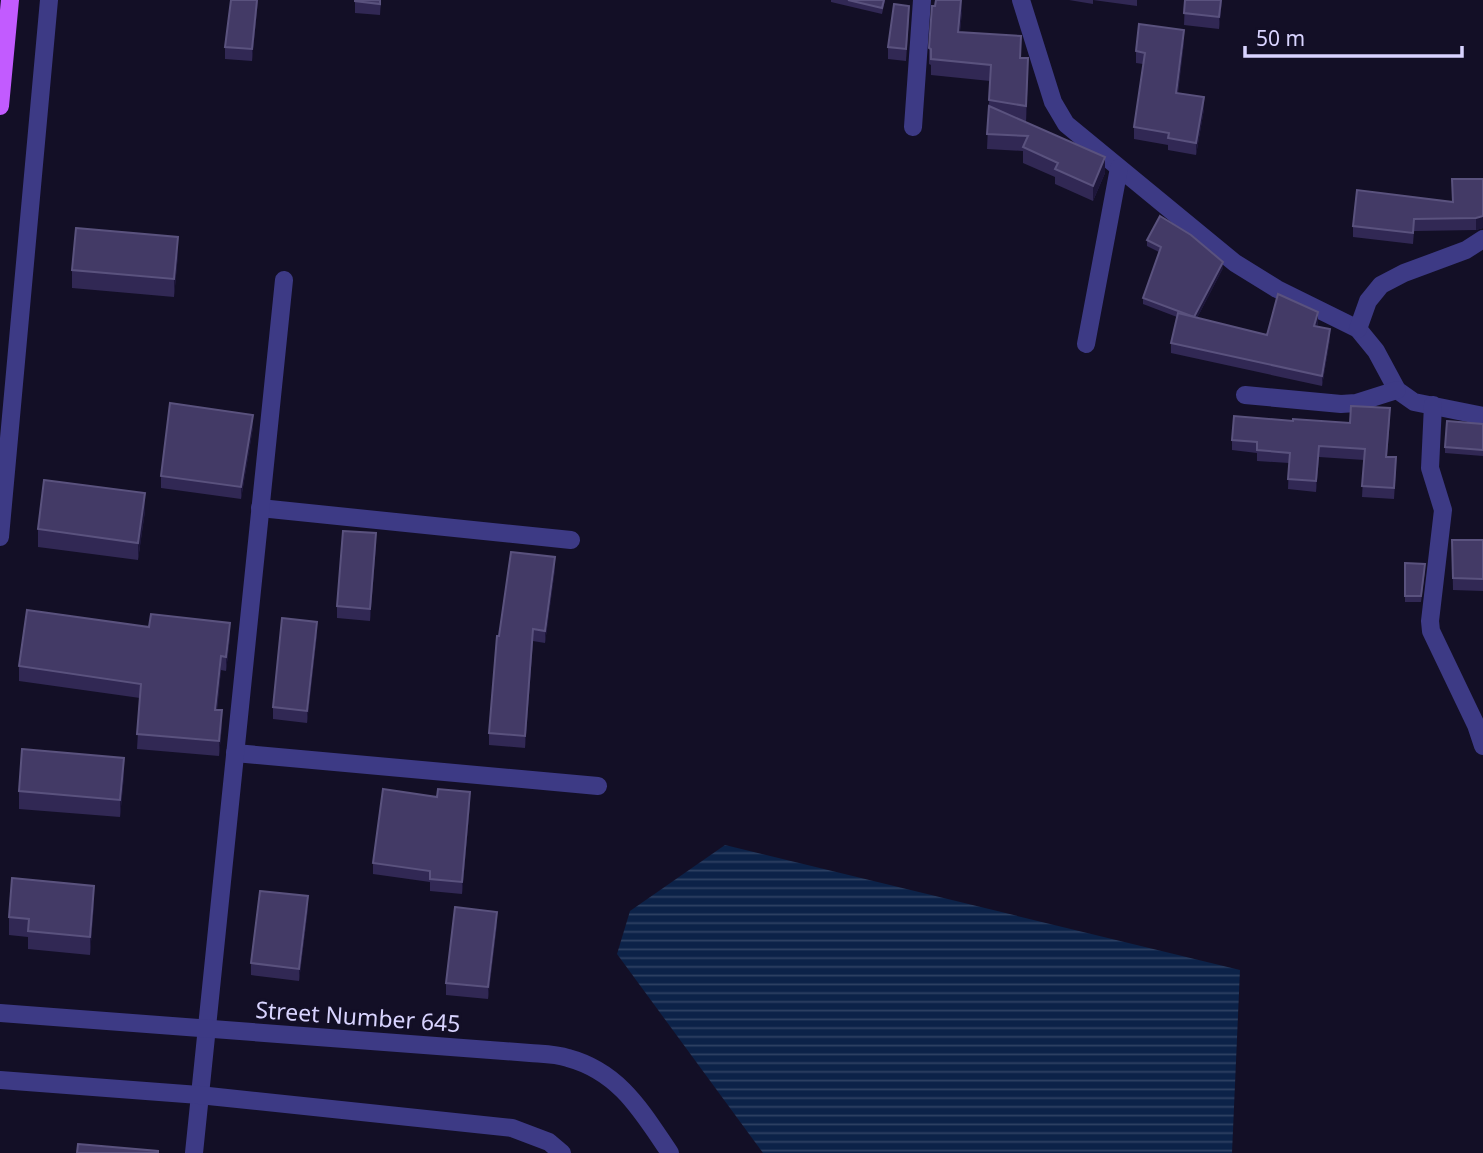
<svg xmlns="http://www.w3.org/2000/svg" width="1483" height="1153" font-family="'Noto Sans',sans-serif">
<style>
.water{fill:url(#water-rules)}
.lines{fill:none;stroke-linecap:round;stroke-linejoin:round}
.minor{stroke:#3d3a85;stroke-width:18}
.tertiary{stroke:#3d3a85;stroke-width:18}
.primary{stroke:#c25bff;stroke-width:18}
.wall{fill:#312854}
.shaded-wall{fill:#1d163a}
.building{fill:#433a66;stroke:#5a527e;stroke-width:2}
.labels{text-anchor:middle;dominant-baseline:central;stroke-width:6;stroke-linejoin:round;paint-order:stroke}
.street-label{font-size:23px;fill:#d9d4ff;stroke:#130f26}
</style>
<defs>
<pattern id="water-rules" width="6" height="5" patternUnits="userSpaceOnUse" patternTransform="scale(1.75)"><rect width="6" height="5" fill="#0c2248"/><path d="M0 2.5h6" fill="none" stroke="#2f4163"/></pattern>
</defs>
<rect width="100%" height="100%" fill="#130f26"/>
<path class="water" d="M 725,845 L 1240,970 L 1232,1153 L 763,1153 L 617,954 L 630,911 Z"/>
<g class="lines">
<g class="minor">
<path d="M 1021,0 L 1053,102 L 1066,124 L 1235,263 L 1277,289 L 1358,329 L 1376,351 L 1397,390 L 1414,402 L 1483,416"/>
<path d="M 913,127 L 922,0"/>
<path d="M 1358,329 L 1368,301 L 1381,285 L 1404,273 L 1466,250 L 1483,239"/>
<path d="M 1086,344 L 1119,168"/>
<path d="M 1245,395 L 1341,404 L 1356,403 L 1397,390"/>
<path d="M 1433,405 L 1430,468 L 1443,510 L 1430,621 L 1431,631 L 1476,725 L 1483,746"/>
<path d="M 260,508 L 571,540"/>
<path d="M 235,753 L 598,786"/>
<path d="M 194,1153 L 284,280"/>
</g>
<g class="tertiary">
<path d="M 0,537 L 49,0"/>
<path d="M 0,1013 L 530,1053 C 542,1054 556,1054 568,1058 C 620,1072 642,1112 670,1153"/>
<path d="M 0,1080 L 199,1095 L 512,1128 L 549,1142 L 562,1153"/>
</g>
<path class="primary" d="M 0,106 L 10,0"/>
</g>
<g class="wall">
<path d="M 258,0 L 252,61 L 225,59 L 225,47 Z"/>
<path d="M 355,0 L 381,0 L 380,15 L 355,13 Z"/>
<path d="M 831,0 L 885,0 L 882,14 L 831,2 Z"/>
<path d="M 1069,0 L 1137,0 L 1137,6 L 1093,0 L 1093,4 Z"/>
<path d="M 1185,0 L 1222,0 L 1219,29 L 1184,25 Z"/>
<path d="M 962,11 L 960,32 L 1021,58 L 1028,74 L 1026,122 L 1105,173 L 1093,201 L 1055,184 L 1055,177 L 1023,163 L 1023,151 L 987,149 L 990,81 L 931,75 L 931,65 L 929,64 L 929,48 Z"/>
<path d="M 909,18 L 906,61 L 888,59 L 888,47 Z"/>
<path d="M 1184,42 L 1178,93 L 1204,109 L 1196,155 L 1168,150 L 1168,145 L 1134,139 L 1134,127 L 1143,64 L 1136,63 L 1136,51 Z"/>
<path d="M 1483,179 L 1483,228 L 1476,230 L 1414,231 L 1413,244 L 1353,237 L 1353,226 L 1452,202 Z"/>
<path d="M 1147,240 L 1223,268 L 1197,318 L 1267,335 L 1318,322 L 1317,327 L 1330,339 L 1322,386 L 1171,353 L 1171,343 L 1177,317 L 1143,304 L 1143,298 L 1159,252 L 1147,246 Z"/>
<path d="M 178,254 L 174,297 L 72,288 L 72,270 Z"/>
<path d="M 1390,419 L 1387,457 L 1396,468 L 1394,499 L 1362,497 L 1364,460 L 1319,457 L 1316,492 L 1288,489 L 1289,463 L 1257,461 L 1257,453 L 1232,450 L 1232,440 L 1350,423 Z"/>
<path d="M 1483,424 L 1483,456 L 1445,453 L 1445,447 Z"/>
<path d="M 253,427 L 241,499 L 161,488 L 161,476 Z"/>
<path d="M 145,511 L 138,560 L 38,547 L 38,529 Z"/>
<path d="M 1452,540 L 1483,540 L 1483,591 L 1453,590 Z"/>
<path d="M 376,545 L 370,621 L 337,618 L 337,606 Z"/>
<path d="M 1405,563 L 1425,570 L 1421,602 L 1405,602 Z"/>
<path d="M 555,569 L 545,643 L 533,641 L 525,748 L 489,745 L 489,733 L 499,636 Z"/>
<path d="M 149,627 L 230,637 L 226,671 L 221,670 L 217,710 L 222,725 L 219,756 L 137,749 L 140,698 L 19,681 L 19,666 Z"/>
<path d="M 317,634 L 307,723 L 273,719 L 273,707 Z"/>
<path d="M 124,775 L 120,817 L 19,809 L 19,791 Z"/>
<path d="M 470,804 L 462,894 L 430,891 L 430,882 L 373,874 L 373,863 Z"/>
<path d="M 94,903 L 90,955 L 28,949 L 28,937 L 9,935 L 9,917 Z"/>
<path d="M 308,908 L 299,981 L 251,975 L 251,963 Z"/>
<path d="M 497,924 L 488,999 L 446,995 L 446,983 Z"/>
</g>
<g class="shaded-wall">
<path d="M 257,0 L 258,0 L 252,61 L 252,49 Z"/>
<path d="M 962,0 L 962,11 L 958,48 L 958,32 Z"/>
<path d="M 1221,0 L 1222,0 L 1219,29 L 1219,17 Z"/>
<path d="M 1184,30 L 1184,42 L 1176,105 L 1176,93 Z"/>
<path d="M 1028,58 L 1028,74 L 1026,122 L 1026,106 Z"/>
<path d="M 1204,97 L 1204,109 L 1196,155 L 1196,143 Z"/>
<path d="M 1105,157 L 1105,173 L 1093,201 L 1093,186 Z"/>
<path d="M 1483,216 L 1483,228 L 1476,230 L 1476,218 Z"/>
<path d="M 178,237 L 178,254 L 174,297 L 174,279 Z"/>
<path d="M 1223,262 L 1223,268 L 1194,324 L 1194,318 Z"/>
<path d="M 1318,312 L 1318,322 L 1314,336 L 1314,326 Z"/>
<path d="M 1330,329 L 1330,339 L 1322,386 L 1322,376 Z"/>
<path d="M 253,415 L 253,427 L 241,499 L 241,487 Z"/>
<path d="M 1319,446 L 1319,457 L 1316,492 L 1316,481 Z"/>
<path d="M 145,493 L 145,511 L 138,560 L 138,543 Z"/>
<path d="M 376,533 L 376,545 L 370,621 L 370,609 Z"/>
<path d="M 555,557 L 555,569 L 545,643 L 545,631 Z"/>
<path d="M 317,622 L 317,634 L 307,723 L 307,711 Z"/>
<path d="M 230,623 L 230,637 L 226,671 L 226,657 Z"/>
<path d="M 533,629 L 533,641 L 525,748 L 525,736 Z"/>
<path d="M 221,656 L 221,670 L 215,724 L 215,710 Z"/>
<path d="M 222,710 L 222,725 L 219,756 L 219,741 Z"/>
<path d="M 124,758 L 124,775 L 120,817 L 120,800 Z"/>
<path d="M 470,792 L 470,804 L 462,894 L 462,882 Z"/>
<path d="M 94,886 L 94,903 L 90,955 L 90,937 Z"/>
<path d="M 308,896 L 308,908 L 299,981 L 299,969 Z"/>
<path d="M 497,912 L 497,924 L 488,999 L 488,987 Z"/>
</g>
<g class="building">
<path d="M 231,0 L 257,0 L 252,49 L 225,47 Z"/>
<path d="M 355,0 L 380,0 L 380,4 L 355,1 Z"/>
<path d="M 848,0 L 884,0 L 882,8 Z"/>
<path d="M 936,0 L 961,0 L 958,32 L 1021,36 L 1020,58 L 1028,58 L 1026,106 L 989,100 L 991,65 L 931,59 L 931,49 L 929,48 L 932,6 L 935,6 Z"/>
<path d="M 1185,0 L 1221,0 L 1219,17 L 1184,13 Z"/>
<path d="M 894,4 L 909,6 L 906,49 L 888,47 Z"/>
<path d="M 1139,24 L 1184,30 L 1176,93 L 1204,97 L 1196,143 L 1168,138 L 1169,133 L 1134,127 L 1145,53 L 1136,51 Z"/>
<path d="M 989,106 L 1105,157 L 1093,186 L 1055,169 L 1058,163 L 1023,147 L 1028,136 L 987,134 Z"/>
<path d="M 1452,179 L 1483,179 L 1483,216 L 1476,218 L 1414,219 L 1413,233 L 1353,226 L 1357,190 L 1453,202 Z"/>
<path d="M 1160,216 L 1191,235 L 1223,262 L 1194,317 L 1143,298 L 1161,247 L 1147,240 Z"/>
<path d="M 76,228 L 178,237 L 174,279 L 72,270 Z"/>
<path d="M 1278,294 L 1318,312 L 1314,326 L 1330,329 L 1322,376 L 1171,343 L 1178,313 L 1267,335 Z"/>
<path d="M 170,403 L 253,415 L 241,487 L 161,476 Z"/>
<path d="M 1351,406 L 1390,408 L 1386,457 L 1396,457 L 1394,488 L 1362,486 L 1365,449 L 1319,446 L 1316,481 L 1288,479 L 1290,453 L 1257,450 L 1257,442 L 1232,440 L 1234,416 L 1293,421 L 1293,419 L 1350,423 Z"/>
<path d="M 1447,421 L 1483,424 L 1483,450 L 1445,447 Z"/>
<path d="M 44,480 L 145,493 L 138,543 L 38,529 Z"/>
<path d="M 343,531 L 376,533 L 370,609 L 337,606 Z"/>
<path d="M 1452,540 L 1483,540 L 1483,579 L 1453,578 Z"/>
<path d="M 511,552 L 555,557 L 545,631 L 533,629 L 525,736 L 489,733 L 497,636 L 499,636 Z"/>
<path d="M 1405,563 L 1425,564 L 1421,596 L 1405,596 Z"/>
<path d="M 27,610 L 149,627 L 151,614 L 230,623 L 226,657 L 221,656 L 215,710 L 222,710 L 219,741 L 137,734 L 141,684 L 19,666 Z"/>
<path d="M 282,618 L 317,622 L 307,711 L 273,707 Z"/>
<path d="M 22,749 L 124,758 L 120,800 L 19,791 Z"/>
<path d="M 383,789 L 437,797 L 438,789 L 470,792 L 462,882 L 430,879 L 430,871 L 373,863 Z"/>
<path d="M 12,878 L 94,886 L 90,937 L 28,931 L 29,919 L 9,917 Z"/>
<path d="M 260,891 L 308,896 L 299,969 L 251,963 Z"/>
<path d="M 455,907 L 497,912 L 488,987 L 446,983 Z"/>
<path d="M 78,1144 L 158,1151 L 158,1153 L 77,1153 Z"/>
</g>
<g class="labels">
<g class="street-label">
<text transform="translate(358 1016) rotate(4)">Street Number 645</text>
</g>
</g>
<path d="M1245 46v10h217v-10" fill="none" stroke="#d9d4ff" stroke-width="3.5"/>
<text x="1256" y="46" font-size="21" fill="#d9d4ff" stroke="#130f26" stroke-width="5" paint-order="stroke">50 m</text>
</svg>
